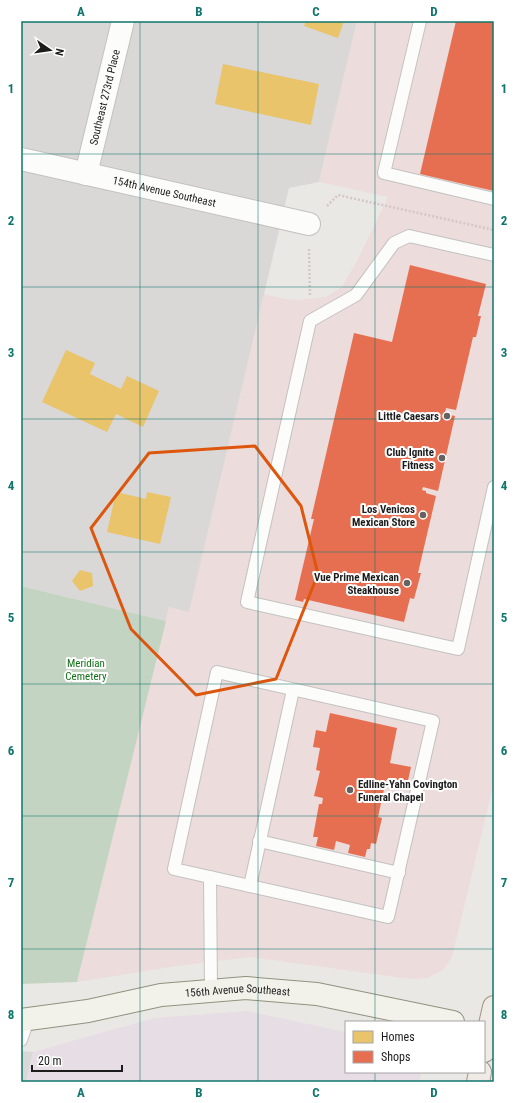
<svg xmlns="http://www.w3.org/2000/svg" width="515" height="1103" font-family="'Roboto Condensed',sans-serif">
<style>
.residential{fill:#d9d8d6}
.commercial{fill:#ecdcdb}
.industrial{fill:#e7dde4}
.cemetery{fill:#c4d4c3}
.homes{fill:#e9c46a}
.shops{fill:#e76f51}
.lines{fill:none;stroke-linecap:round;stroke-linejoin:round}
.lane-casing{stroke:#c3c2c1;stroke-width:14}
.street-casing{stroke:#c3c2c1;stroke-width:24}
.secondary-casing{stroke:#91927e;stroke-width:24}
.primary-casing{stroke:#9f9483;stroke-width:24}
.path{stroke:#d4c7c6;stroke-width:2.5;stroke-dasharray:2 2;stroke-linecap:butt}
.lane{stroke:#fcfcfb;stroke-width:12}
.street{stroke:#fcfcfb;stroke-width:22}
.secondary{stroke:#f2f1ea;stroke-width:22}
.primary{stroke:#efeae3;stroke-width:22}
.marked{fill:none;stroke:#de560d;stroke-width:3;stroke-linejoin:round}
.grid{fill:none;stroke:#0f766e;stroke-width:1;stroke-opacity:0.55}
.poi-dot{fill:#646362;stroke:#fff;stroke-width:1.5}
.labels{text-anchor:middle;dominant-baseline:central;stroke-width:4;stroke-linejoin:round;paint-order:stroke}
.street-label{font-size:11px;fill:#1c1c1c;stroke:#fff}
.poi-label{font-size:11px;font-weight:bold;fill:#1c1c1c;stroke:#fff;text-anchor:end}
.park-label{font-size:11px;fill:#127216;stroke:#fff}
.neatline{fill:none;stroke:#0f766e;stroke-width:1.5}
.grid-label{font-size:13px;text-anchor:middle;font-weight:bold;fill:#0f766e}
</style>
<rect width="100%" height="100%" fill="#eae8e5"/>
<g class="residential">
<path d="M 21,21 L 357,21 L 319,182 L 289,188 L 189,613 L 169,607 L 166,621 L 21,586 Z"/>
<path d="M 21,1051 L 33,1052 L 26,1082 L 21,1082 Z"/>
</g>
<path class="commercial" d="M 357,21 L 494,21 L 494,782 L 452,957 L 443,970 L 427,978 L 410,979 L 251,957 L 177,966 L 77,982 L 169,607 L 189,612 L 264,294 L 285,299 L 298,300 L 326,297 L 342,287 L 356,263 L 388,197 L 319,182 Z"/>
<path class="industrial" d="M 247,1011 L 346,1032 L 346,1072 L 422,1072 L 419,1082 L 26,1082 L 33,1052 L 154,1018 Z"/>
<path class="cemetery" d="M 21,586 L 166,621 L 77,982 L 21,984 Z"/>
<g class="homes">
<path d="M 306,21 L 344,21 L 338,38 L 304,26 Z"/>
<path d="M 223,64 L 319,84 L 311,125 L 215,104 Z"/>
<path d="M 66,350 L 95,363 L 90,374 L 121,389 L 127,376 L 159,391 L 143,427 L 116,414 L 107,432 L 42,402 Z"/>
<path d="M 116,492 L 146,499 L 147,492 L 171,497 L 160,544 L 107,532 Z"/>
<path d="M 80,570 L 92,573 L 93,586 L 80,591 L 72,581 Z"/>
</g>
<g class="shops">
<path d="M 456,21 L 494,21 L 494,191 L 420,174 Z"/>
<path d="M 410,265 L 486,284 L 478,316 L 481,316 L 476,337 L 473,337 L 456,410 L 446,408 L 445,414 L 455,416 L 438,491 L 423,487 L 422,490 L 426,491 L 426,493 L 436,496 L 418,573 L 421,573 L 414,599 L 410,598 L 404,622 L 304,599 L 303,602 L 295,600 L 314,519 L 311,519 L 354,333 L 392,342 Z"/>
<path d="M 330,713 L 397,728 L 390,763 L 411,767 L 407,785 L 386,780 L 378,817 L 382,818 L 376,844 L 371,843 L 370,849 L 367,849 L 365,857 L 348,853 L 350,845 L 336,841 L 334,850 L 316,846 L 318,837 L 313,837 L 319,804 L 322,804 L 323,798 L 314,796 L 320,771 L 316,770 L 320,748 L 313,747 L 316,730 L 326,732 Z"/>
</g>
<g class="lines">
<defs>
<g id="lane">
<path d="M 420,21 L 384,173 L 494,199"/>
<path d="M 494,255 L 409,236 L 394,243 L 356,295 L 310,321 L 247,602 L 458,649 L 494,487"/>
<path d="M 217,672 L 433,721 L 388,917 L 174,869 Z"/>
<path d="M 259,841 L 399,873"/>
<path d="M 210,877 L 211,991"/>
<path d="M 250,886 L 293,690"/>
<path d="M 21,1040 L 28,1020"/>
</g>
<g id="street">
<path id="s1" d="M 21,159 L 309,224"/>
<path id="s2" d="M 86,174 L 123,21"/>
</g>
<g id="secondary">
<path id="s3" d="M 21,1020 L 88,1011 L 161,995 L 246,988 L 317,994 L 453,1022"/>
</g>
<g id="primary">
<path d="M 484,1051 L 494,1007"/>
<path d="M 478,1082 L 480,1072"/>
</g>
</defs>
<use href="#lane" class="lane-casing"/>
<use href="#street" class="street-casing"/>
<use href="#secondary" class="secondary-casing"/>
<use href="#primary" class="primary-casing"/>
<g class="path">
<path d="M 327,206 L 338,195 L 494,230"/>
<path d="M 309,249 L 310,296"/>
</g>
<use href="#lane" class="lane"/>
<use href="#street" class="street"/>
<use href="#secondary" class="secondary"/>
<use href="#primary" class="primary"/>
</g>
<path class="marked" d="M 255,446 L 301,506 L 318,574 L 276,679 L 196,695 L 131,629 L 91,528 L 149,453 Z"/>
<path class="grid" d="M 140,21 L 140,1082M 258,21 L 258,1082M 375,21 L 375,1022M 21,154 L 494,154M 21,287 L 494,287M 21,419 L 494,419M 21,552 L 494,552M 21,684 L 494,684M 21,816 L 494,816M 21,949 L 494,949M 375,1072 L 375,1082"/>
<g class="poi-dot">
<circle cx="447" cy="416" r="4"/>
<circle cx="442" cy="458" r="4"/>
<circle cx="423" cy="515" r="4"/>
<circle cx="407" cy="583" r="4"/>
<circle cx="350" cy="790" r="4"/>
</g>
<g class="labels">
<g class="street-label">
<text stroke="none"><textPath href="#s2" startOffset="79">Southeast 273rd Place</textPath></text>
<text stroke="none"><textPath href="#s1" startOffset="147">154th Avenue Southeast</textPath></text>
<text stroke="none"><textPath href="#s3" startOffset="219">156th Avenue Southeast</textPath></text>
</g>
<g class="poi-label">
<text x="439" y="416">Little Caesars</text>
<text x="434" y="452">Club Ignite<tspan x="434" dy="13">Fitness</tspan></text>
<text x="415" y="509">Los Venicos<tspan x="415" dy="13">Mexican Store</tspan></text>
<text x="399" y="577">Vue Prime Mexican<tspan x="399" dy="13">Steakhouse</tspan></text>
<text x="358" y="784" text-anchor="start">Edline-Yahn Covington<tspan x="358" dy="13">Funeral Chapel</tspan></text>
</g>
<g class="park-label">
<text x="86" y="663">Meridian<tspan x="86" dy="13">Cemetery</tspan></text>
</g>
</g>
<rect width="515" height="1103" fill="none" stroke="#ffffff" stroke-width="44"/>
<rect x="345" y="1021" width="140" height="52" fill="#ffffff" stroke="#a4a4a4"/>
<rect x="353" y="1031" width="20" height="12" fill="#e9c46a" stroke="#a4a4a4"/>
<text x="381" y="1041" font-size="12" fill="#1c1c1c">Homes</text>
<rect x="353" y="1051" width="20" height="12" fill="#e76f51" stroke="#a4a4a4"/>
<text x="381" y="1061" font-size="12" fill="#1c1c1c">Shops</text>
<g transform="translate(50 50) rotate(103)" stroke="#ffffff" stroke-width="3" paint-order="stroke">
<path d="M0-3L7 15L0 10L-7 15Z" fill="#1c1c1c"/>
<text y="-6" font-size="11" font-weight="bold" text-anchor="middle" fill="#1c1c1c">N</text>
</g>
<path d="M32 1065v6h90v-6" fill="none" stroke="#1c1c1c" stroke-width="2"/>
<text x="38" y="1065" font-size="12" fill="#1c1c1c" stroke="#ffffff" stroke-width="3" paint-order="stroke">20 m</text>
<rect x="22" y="22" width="471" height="1059" class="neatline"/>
<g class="grid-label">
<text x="81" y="16">A</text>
<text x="199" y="16">B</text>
<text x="316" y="16">C</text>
<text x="434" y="16">D</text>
<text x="11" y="93">1</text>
<text x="504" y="93">1</text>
<text x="11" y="225">2</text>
<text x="504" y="225">2</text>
<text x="11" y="357">3</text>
<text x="504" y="357">3</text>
<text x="11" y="490">4</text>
<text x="504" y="490">4</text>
<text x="11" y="622">5</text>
<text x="504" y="622">5</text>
<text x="11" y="755">6</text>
<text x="504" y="755">6</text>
<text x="11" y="887">7</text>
<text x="504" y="887">7</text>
<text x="11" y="1019">8</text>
<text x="504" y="1019">8</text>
<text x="81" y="1097">A</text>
<text x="199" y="1097">B</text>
<text x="316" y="1097">C</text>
<text x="434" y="1097">D</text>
</g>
</svg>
